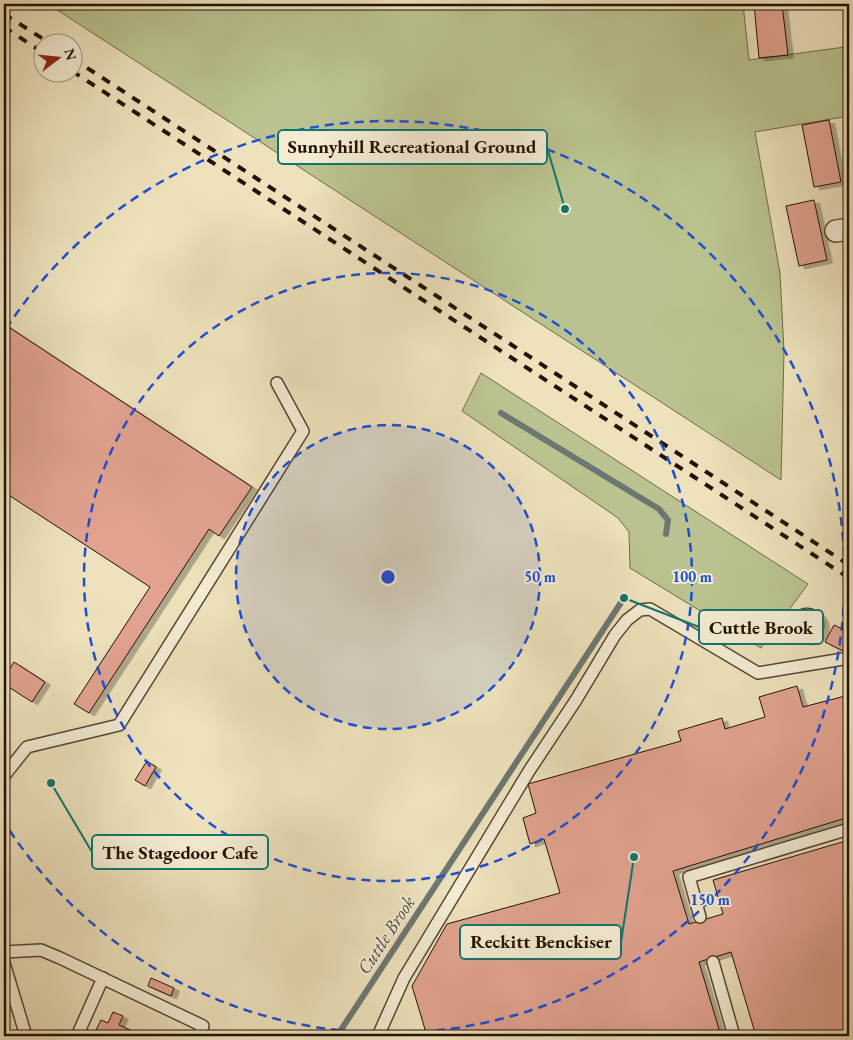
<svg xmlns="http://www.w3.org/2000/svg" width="853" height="1040" font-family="'EB Garamond',serif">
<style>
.green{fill:#bac38f;stroke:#706a4a}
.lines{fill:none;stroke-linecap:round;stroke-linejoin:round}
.stream{stroke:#6d7772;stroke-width:6}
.building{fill:#e1a390;stroke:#261005;filter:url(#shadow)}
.lane-casing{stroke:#584433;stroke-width:14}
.street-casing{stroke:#584433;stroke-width:24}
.lane{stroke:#f3ecd3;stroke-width:11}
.street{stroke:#f3ecd3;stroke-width:21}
.rail{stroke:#261005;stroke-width:4;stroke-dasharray:9 9;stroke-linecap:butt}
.ring{fill:none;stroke:#1d4ed8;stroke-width:2.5;stroke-dasharray:9 6}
.labels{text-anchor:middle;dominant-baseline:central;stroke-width:4;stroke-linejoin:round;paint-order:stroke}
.water-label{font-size:19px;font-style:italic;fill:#4f4c44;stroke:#f3ecd3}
.centre{fill:#1d4ed8;stroke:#f3ecd3;stroke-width:2.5}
.ring-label{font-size:15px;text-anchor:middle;font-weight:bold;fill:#1d4ed8;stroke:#f3ecd3;stroke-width:4;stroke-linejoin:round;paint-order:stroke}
.leader{fill:none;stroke:#0f766e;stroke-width:2}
.callout-dot{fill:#0f766e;stroke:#f3ecd3;stroke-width:2}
.callout{fill:#f3ecd3;stroke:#0f766e;stroke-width:2}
.callout-label{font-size:19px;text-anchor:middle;font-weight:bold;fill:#261005}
</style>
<defs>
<filter id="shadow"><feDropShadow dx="5.5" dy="3" stdDeviation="0" flood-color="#0004"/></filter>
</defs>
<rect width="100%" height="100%" fill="#ede2bc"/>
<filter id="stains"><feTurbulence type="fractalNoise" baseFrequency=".004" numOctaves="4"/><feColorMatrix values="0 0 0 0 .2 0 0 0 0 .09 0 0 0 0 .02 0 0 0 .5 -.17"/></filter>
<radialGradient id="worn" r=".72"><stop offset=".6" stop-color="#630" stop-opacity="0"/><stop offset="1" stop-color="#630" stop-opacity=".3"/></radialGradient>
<g class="green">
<path d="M 48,4 L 743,4 L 749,60 L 845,47 L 849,76 L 849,116 L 755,132 L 780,273 L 784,351 L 781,480 Z"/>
<path d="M 481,373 L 808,584 L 761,648 L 630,568 L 629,532 L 618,518 L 462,411 Z"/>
</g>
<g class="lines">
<g class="stream">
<path d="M 501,413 L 659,509 L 668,520 L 666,534"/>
<path d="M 337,1036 L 624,598"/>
</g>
</g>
<g class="building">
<path d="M 754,4 L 782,4 L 788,55 L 759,58 Z"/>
<path d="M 829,120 L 841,182 L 814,187 L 802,125 Z"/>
<path d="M 814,200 L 827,260 L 799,266 L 786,206 Z"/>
<path d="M 4,324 L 252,487 L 219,536 L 209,529 L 89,713 L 74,704 L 150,587 L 4,492 Z"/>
<circle cx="807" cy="625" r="17"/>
<path d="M 834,625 L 849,632 L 849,638 L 843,651 L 825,642 Z"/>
<path d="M 14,662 L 45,682 L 32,702 L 4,684 L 4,678 Z"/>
<path d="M 797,686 L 803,707 L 849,695 L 849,817 L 673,871 L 689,924 L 723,914 L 713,880 L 849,840 L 849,1036 L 756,1036 L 731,952 L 699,962 L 721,1036 L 427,1036 L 412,986 L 447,924 L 560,893 L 544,839 L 530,844 L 523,818 L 536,813 L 528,784 L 681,741 L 678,731 L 722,718 L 725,729 L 765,717 L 759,697 Z"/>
<path d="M 147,761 L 156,767 L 145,786 L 135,780 Z"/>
<path d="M 151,978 L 174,988 L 171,996 L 148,986 Z"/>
<path d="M 113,1012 L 123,1016 L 119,1025 L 144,1036 L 93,1036 L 101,1020 L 108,1023 Z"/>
</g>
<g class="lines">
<defs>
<g id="lane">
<path d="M 4,776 L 27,747 L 119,725 L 303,431 L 277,383"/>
<path d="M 700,917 L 689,877 L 849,829"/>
<path d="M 4,952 L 41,950 L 60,958 L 203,1026 L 199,1036"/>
<path d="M 713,962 L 734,1036"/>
<path d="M 4,963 L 26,1036"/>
<path d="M 77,1036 L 103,978"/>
<path d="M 378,1036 L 404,978 L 529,771 L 576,700 L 615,635 L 627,620 L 640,610 L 650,609 L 758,673 L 849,658"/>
</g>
<path id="street" d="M 836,231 L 849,229"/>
</defs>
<use href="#lane" class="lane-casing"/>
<use href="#street" class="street-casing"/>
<use href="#lane" class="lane"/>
<use href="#street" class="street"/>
<g class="rail">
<path d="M 4,14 L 48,42"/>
<path d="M 4,27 L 42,52"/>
<path d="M 72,58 L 849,565"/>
<path d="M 72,71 L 849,578"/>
</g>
</g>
<circle cx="388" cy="577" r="152" fill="#1d4ed8" fill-opacity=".12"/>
<g class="ring">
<circle cx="388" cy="577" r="152"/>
<circle cx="388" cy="577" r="304"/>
<path d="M6 329A456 456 0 1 1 6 825"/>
</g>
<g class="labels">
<g class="water-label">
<text transform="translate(386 935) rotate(-57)">Cuttle Brook</text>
</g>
</g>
<circle cx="388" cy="577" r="8" class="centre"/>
<g class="ring-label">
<text x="540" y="582">50 m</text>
<text x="692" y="582">100 m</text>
<text x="710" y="905">150 m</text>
</g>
<path class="leader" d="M565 209L547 147M624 598L699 627M51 783L92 852M634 857L621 942"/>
<g class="callout-dot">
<circle cx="565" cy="209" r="5"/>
<circle cx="624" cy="598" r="5"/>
<circle cx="51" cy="783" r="5"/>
<circle cx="634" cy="857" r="5"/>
</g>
<g class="callout">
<rect x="278" y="130" width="269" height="34" rx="5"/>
<rect x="699" y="610" width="124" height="34" rx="5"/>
<rect x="92" y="835" width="176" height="34" rx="5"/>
<rect x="460" y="925" width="161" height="34" rx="5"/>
</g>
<g class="callout-label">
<text x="412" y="153">Sunnyhill Recreational Ground</text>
<text x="761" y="634">Cuttle Brook</text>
<text x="180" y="859">The Stagedoor Cafe</text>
<text x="541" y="948">Reckitt Benckiser</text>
</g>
<rect width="853" height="1040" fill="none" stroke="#ede2bc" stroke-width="20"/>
<rect x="5" y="5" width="843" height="1030" fill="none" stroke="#261005" stroke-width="2.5"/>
<rect x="10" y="10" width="833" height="1020" fill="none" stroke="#261005"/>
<g transform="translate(58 58) rotate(74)"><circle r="24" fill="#f3ecd3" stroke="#a19481"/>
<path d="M0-4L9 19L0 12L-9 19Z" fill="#8f2418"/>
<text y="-8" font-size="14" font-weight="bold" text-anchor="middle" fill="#261005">N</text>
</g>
<rect width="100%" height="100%" filter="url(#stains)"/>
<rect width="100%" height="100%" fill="url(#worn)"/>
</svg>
